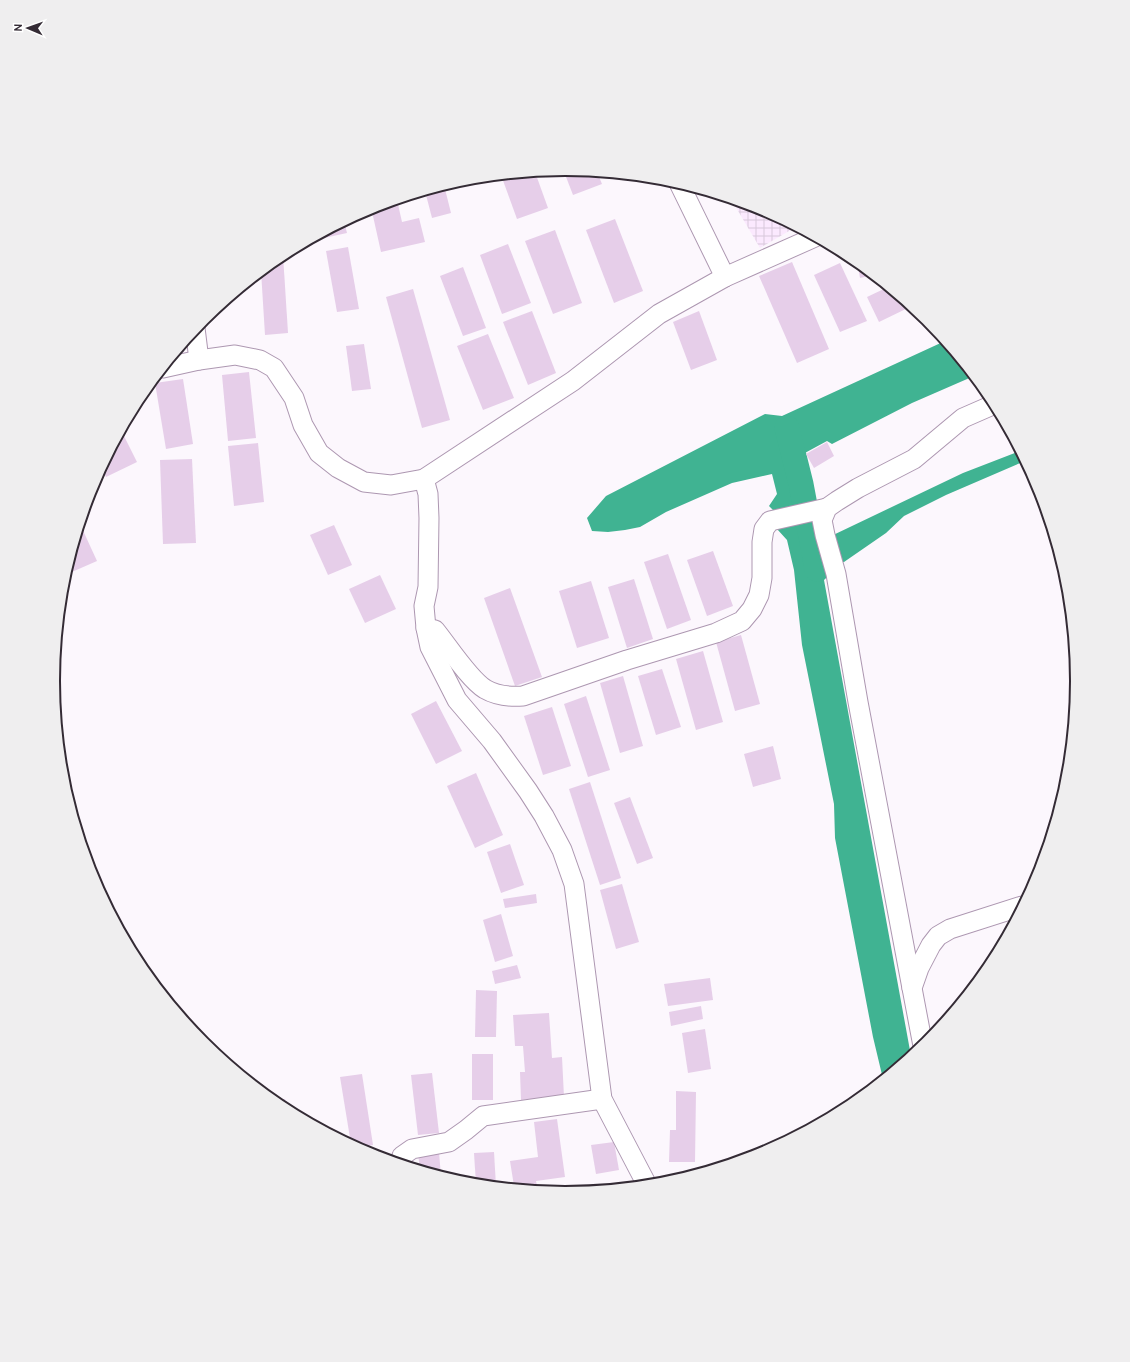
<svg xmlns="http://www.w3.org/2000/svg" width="1130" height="1362" font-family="Overpass,sans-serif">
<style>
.industrial{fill:url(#industrial-grid)}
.water{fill:#40b392}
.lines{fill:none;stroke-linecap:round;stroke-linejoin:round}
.canal{stroke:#40b392;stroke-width:25}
.building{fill:#e6cee9}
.minor-casing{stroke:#ad97b1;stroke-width:21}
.minor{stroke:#fff;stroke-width:19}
.rim{fill:none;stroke:#342b35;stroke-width:2}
</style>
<defs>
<pattern id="industrial-grid" width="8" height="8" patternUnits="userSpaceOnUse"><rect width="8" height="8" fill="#fbe9fe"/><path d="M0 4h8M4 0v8" fill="none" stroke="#d8c8da"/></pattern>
</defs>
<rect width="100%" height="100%" fill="#fcf7fd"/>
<path class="industrial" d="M 731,199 L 761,208 L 796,227 L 760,248 Z"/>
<g class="water">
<path d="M 945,341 L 974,376 L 912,403 L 832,444 L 827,441 L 803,454 L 786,468 L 795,481 L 801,507 L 776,513 L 769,506 L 777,494 L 772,474 L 732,483 L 666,512 L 640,527 L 625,530 L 608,532 L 592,531 L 587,518 L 606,496 L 765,414 L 782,416 Z"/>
<path d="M 1020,451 L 1025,461 L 946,495 L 904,516 L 886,533 L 844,562 L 838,563 L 829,537 L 963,473 Z"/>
<path d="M 807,522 L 814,549 L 825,561 L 832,572 L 824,580 L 911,1056 L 883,1079 L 873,1037 L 835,838 L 834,804 L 802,645 L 794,570 L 787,540 L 777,529 Z"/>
</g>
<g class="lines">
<path class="canal" d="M 787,428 L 801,484 L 817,569"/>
</g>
<g class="building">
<path d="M 563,169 L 597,172 L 602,184 L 573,195 Z"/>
<path d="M 535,172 L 548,208 L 517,219 L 501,175 Z"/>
<path d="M 444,185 L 451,213 L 432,218 L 425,191 Z"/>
<path d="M 397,200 L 402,222 L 419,218 L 425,242 L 381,252 L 371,207 Z"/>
<path d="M 615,219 L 643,291 L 614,303 L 586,230 Z"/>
<path d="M 344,221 L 347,233 L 324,238 L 323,233 Z"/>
<path d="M 555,230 L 582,303 L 553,314 L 525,241 Z"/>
<path d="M 508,244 L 531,303 L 502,314 L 480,255 Z"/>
<path d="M 348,247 L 359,309 L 337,312 L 326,251 Z"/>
<path d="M 281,255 L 283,255 L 288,333 L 265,335 L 261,271 Z"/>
<path d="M 857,261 L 872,274 L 873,275 L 860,278 Z"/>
<path d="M 792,262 L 829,349 L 797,363 L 759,276 Z"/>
<path d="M 840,263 L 867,321 L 840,332 L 814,275 Z"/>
<path d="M 463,267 L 486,328 L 463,336 L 440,276 Z"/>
<path d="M 888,287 L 912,306 L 879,322 L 867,297 Z"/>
<path d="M 413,289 L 450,420 L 422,428 L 386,297 Z"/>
<path d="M 532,311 L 556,373 L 528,385 L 503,322 Z"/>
<path d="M 699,311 L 717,360 L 691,370 L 673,322 Z"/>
<path d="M 488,334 L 514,398 L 483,410 L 457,346 Z"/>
<path d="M 364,344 L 371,389 L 352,391 L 346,346 Z"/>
<path d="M 249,372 L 256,438 L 228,441 L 222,375 Z"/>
<path d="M 183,379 L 193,444 L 166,449 L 155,383 Z"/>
<path d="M 121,430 L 137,462 L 106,477 L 101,467 Z"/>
<path d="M 827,442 L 834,456 L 814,468 L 806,454 Z"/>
<path d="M 258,443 L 264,502 L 234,506 L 228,446 Z"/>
<path d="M 192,459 L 196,543 L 163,544 L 160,460 Z"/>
<path d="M 80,524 L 97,561 L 65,575 Z"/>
<path d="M 334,525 L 352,565 L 328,575 L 310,535 Z"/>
<path d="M 713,551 L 733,606 L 707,616 L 687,560 Z"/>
<path d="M 668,554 L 691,620 L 667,629 L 644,562 Z"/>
<path d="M 380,575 L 396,609 L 365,623 L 349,589 Z"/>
<path d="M 634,579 L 653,639 L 627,648 L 608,587 Z"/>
<path d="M 591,581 L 609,638 L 577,648 L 559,591 Z"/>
<path d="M 510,588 L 542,677 L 515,686 L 484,598 Z"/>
<path d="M 741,635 L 760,704 L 735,711 L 716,642 Z"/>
<path d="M 703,651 L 723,722 L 696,730 L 676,659 Z"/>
<path d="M 662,669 L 681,727 L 656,735 L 638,676 Z"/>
<path d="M 623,676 L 643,746 L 620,753 L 600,683 Z"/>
<path d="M 586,696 L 610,770 L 588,777 L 564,704 Z"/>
<path d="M 436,701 L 462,751 L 436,764 L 411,714 Z"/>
<path d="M 552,707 L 571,766 L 543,775 L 524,716 Z"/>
<path d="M 773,746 L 781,779 L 753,787 L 744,754 Z"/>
<path d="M 476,773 L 503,835 L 475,848 L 447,786 Z"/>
<path d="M 590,782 L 621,878 L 600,885 L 569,789 Z"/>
<path d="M 630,797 L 653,858 L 637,864 L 614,803 Z"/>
<path d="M 510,844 L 524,885 L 501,893 L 487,852 Z"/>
<path d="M 622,884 L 639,942 L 616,949 L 600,890 Z"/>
<path d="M 536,894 L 537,903 L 505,908 L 503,899 Z"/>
<path d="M 501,914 L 513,956 L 495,962 L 483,920 Z"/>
<path d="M 517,965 L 521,978 L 495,984 L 492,971 Z"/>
<path d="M 710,978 L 713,1000 L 668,1006 L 664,984 Z"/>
<path d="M 476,990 L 497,991 L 496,1037 L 475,1037 Z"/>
<path d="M 701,1006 L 703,1019 L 671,1026 L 669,1012 Z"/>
<path d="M 549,1013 L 552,1058 L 562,1057 L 564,1097 L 521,1100 L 520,1072 L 525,1072 L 523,1046 L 515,1046 L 513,1015 Z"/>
<path d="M 705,1029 L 711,1069 L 688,1073 L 682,1033 Z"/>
<rect x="472" y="1054" width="21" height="46"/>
<path d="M 432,1073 L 439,1133 L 418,1135 L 411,1075 Z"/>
<path d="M 362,1074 L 373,1145 L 357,1148 L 351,1144 L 340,1077 Z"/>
<path d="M 676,1091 L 696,1092 L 695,1162 L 669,1162 L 670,1130 L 676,1130 Z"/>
<path d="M 285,1099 L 287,1110 L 273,1101 Z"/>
<path d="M 557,1119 L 565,1177 L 536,1181 L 538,1190 L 519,1189 L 519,1185 L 514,1186 L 510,1161 L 538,1157 L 534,1122 Z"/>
<path d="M 614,1142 L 619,1170 L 596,1174 L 591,1145 Z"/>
<path d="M 439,1152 L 441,1176 L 420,1169 L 418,1154 Z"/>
<path d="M 494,1152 L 496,1186 L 476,1184 L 474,1153 Z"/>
</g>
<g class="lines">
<defs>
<g id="minor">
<path d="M 679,183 L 725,277"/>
<path d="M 195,328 L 199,360"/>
<path d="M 163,368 L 199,360 L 235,355 L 260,360 L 274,368 L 294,398 L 303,425 L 319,453 L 338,468 L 364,482 L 391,485 L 424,479 L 573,381 L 659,314 L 725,277 L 815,237"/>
<path d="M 424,479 L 428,494 L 429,518 L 428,587 L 424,606 L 426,628 L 430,647 L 457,700 L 492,741 L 528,791 L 544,816 L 562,850 L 574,884 L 602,1099 L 647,1185"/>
<path d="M 426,628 L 435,630 C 448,646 469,679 485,689 C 497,696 510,697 523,696 L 627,660 L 716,633 L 742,621 L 752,609 L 759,595 L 762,578 L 762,542 L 764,529 L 770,521 L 827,508"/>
<path d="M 912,988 L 858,702 L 836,574 L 825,535 L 822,520 L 827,508 L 837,501 L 858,488 L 914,459 L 963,418 L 995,404"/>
<path d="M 923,1046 L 912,988 L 919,968 L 931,945 L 938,936 L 950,929 L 1022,906"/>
<path d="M 400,1163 L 402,1156 L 412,1149 L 449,1142 L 466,1130 L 483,1116 L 602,1099"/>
</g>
</defs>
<use href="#minor" class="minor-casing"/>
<use href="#minor" class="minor"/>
</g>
<path d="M0 0H1130V1362H0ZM60 681a505 505 0 1 1 1010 0a505 505 0 1 1-1010 0Z" fill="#efeeef" fill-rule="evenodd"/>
<path class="rim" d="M60 681a505 505 0 1 1 1010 0a505 505 0 1 1-1010 0Z"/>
<g transform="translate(28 28) rotate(272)" stroke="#ffffff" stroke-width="3" paint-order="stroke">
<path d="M0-3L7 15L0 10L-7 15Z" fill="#342b35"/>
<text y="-6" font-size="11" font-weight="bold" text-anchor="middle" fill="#342b35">N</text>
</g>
</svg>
